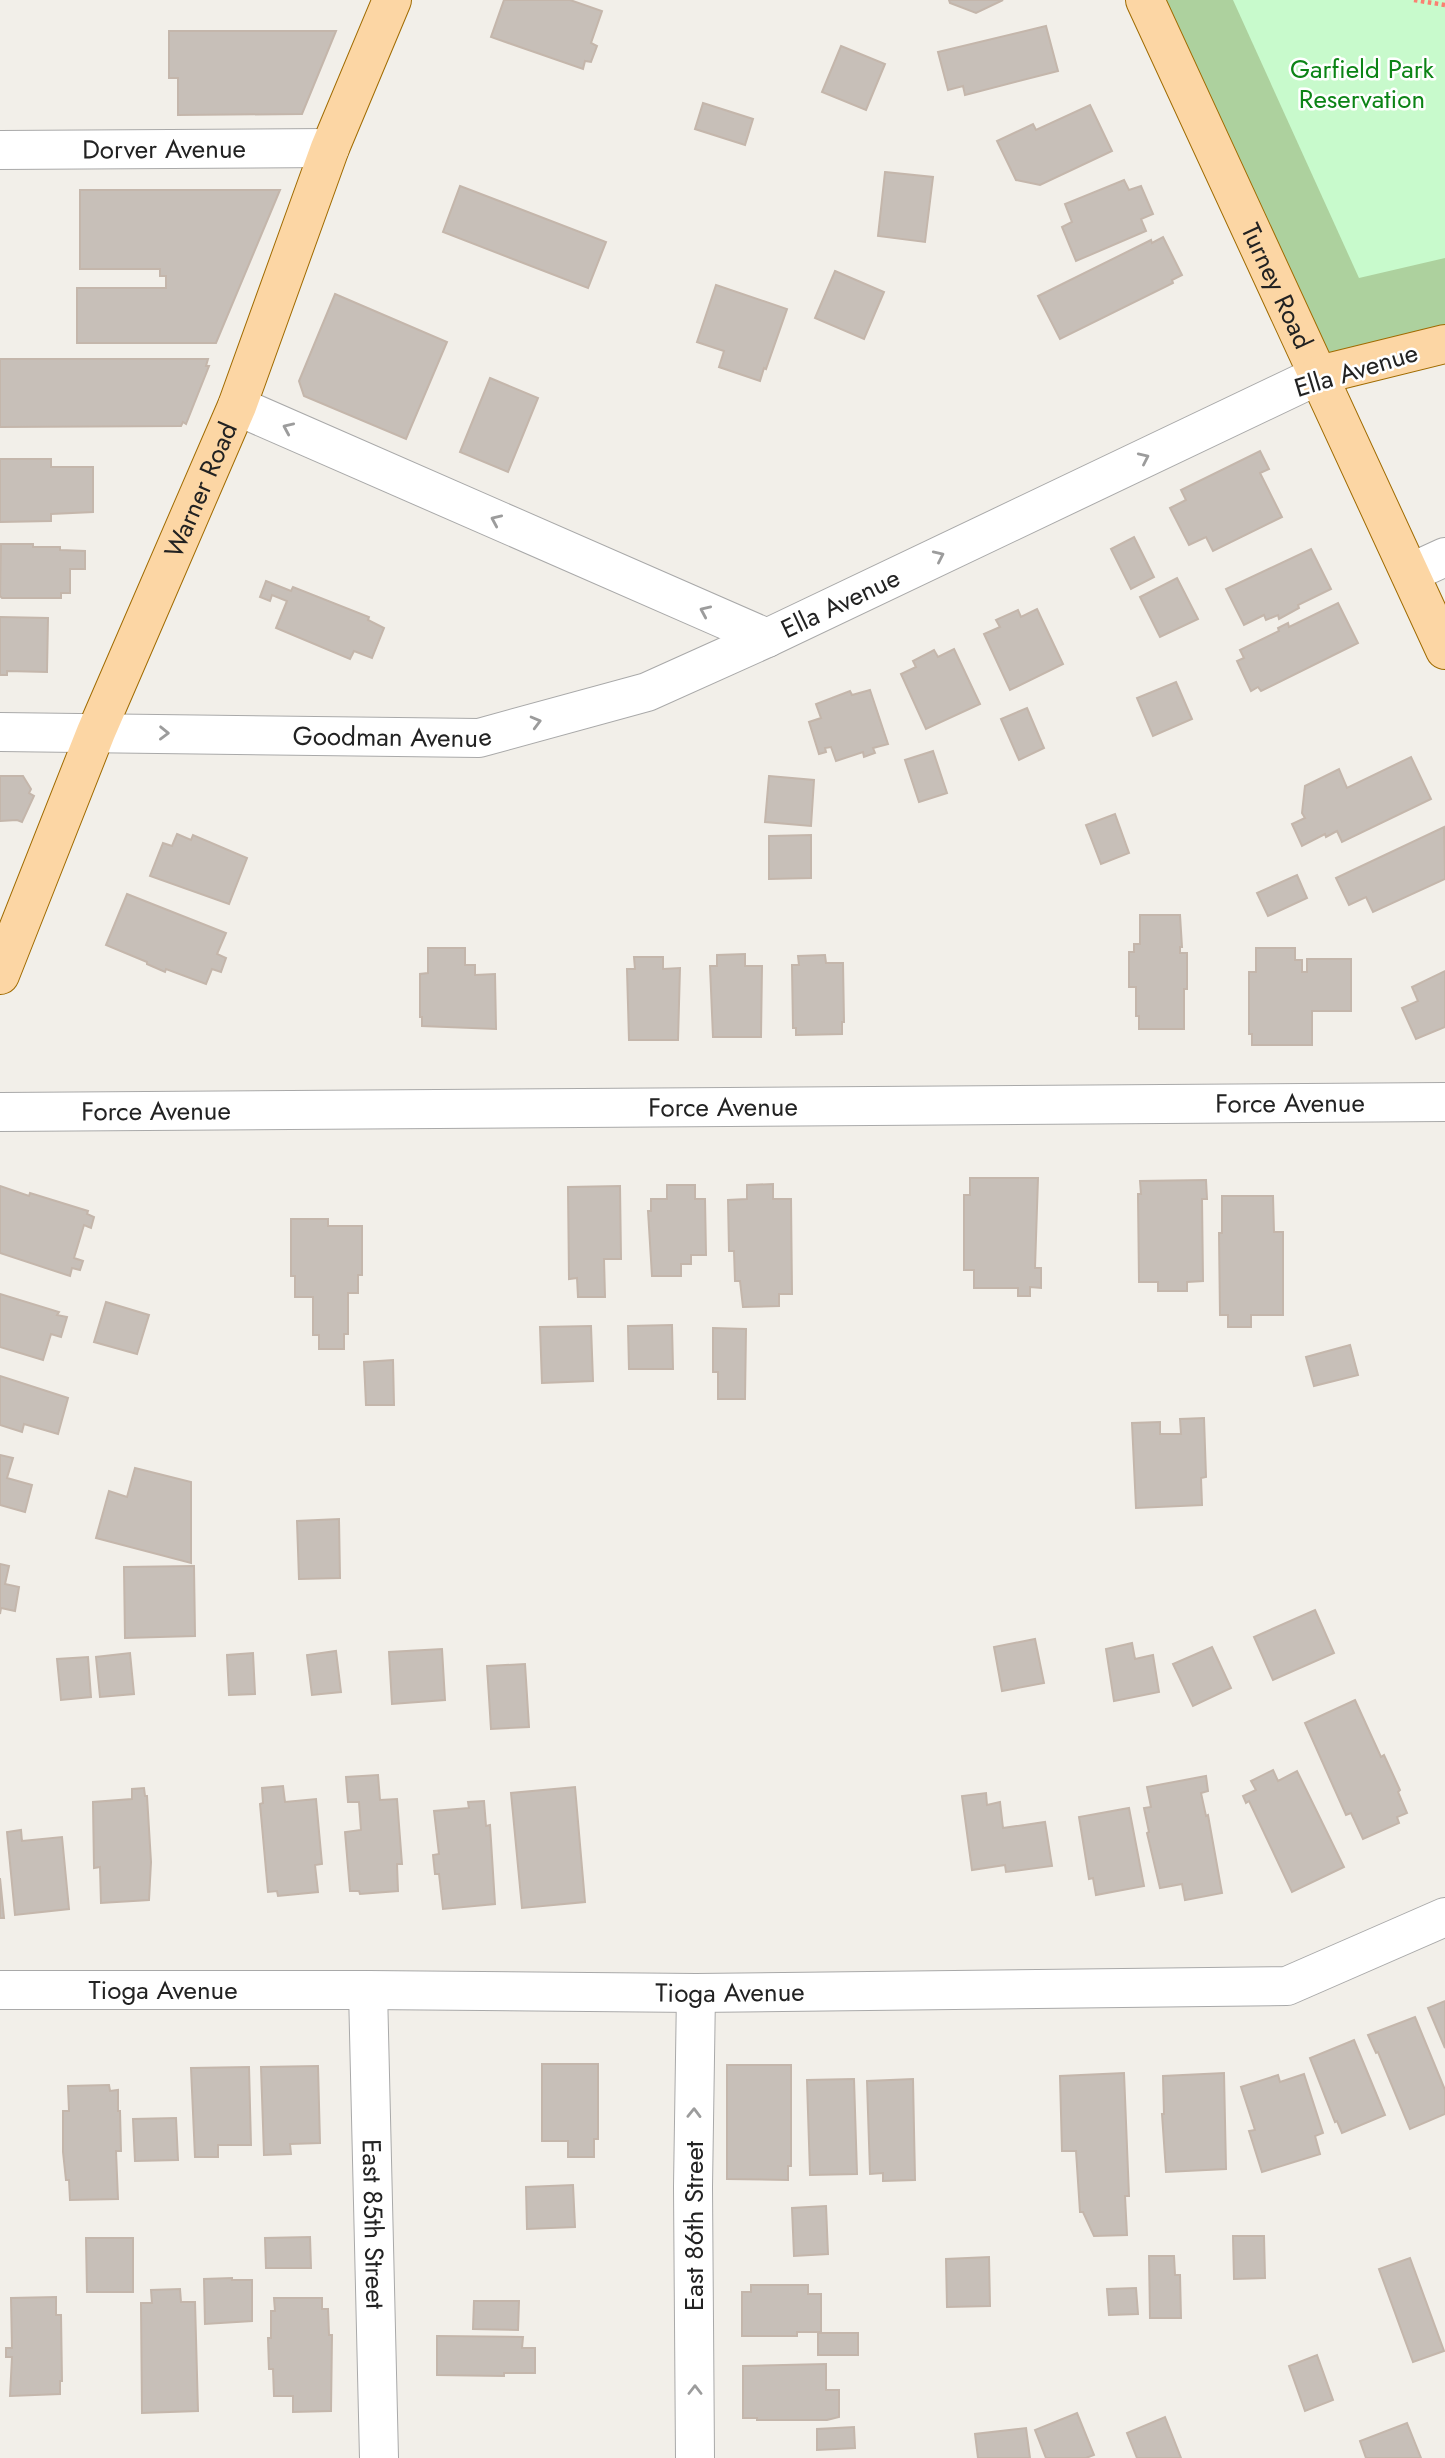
<svg xmlns="http://www.w3.org/2000/svg" width="1445" height="2458" font-family="Jost,sans-serif">
<style>
.forest{fill:#add19e}
.park{fill:#c8facc}
.building{fill:#c7bfb8;stroke:#c4b6ab;stroke-width:2}
.lines{fill:none;stroke-linecap:round;stroke-linejoin:round}
.minor-casing{stroke:#a9a9a9;stroke-width:40}
.major-casing{stroke:#a06b00;stroke-width:40}
.path{stroke:#fa8072;stroke-width:4.5;stroke-dasharray:3.5 3.5;stroke-linecap:butt}
.minor{stroke:#fff;stroke-width:38}
.major{stroke:#fcd6a4;stroke-width:38}
.oneway{stroke:#9c9c9c}
.labels{text-anchor:middle;dominant-baseline:central;stroke-width:5;stroke-linejoin:round;paint-order:stroke}
.park-label{font-size:26px;fill:#0c8416;stroke:#fff}
.street-label{font-size:26px;fill:#222;stroke:#fff}
</style>
<rect width="100%" height="100%" fill="#f2efe9"/>
<path class="forest" d="M 1145,0 L 1445,0 L 1445,344 L 1319,375 Z"/>
<path class="park" d="M 1233,0 L 1445,0 L 1445,258 L 1359,278 Z"/>
<g class="building">
<path d="M 504,0 L 570,0 L 602,11 L 591,43 L 597,46 L 591,62 L 585,61 L 583,69 L 491,37 Z"/>
<path d="M 949,0 L 1003,0 L 976,13 L 950,3 Z"/>
<path d="M 1046,26 L 1058,71 L 965,95 L 963,86 L 948,90 L 938,52 Z"/>
<path d="M 169,31 L 336,31 L 302,114 L 178,115 L 178,78 L 169,78 Z"/>
<path d="M 841,46 L 885,64 L 866,110 L 822,92 Z"/>
<path d="M 703,103 L 753,119 L 745,145 L 695,129 Z"/>
<path d="M 1090,105 L 1112,151 L 1040,185 L 1016,180 L 997,141 L 1033,124 L 1036,130 Z"/>
<path d="M 885,172 L 933,177 L 925,242 L 878,236 Z"/>
<path d="M 1124,180 L 1129,190 L 1141,186 L 1153,214 L 1141,219 L 1146,231 L 1076,261 L 1062,227 L 1072,222 L 1065,204 Z"/>
<path d="M 460,186 L 606,242 L 588,288 L 443,232 Z"/>
<path d="M 80,190 L 280,190 L 216,343 L 77,343 L 77,288 L 166,288 L 166,276 L 160,276 L 160,269 L 80,269 Z"/>
<path d="M 1163,237 L 1182,275 L 1172,280 L 1173,283 L 1060,339 L 1038,296 L 1151,240 L 1152,243 Z"/>
<path d="M 835,271 L 884,292 L 864,339 L 815,318 Z"/>
<path d="M 716,285 L 787,309 L 766,369 L 764,368 L 760,381 L 719,367 L 724,351 L 697,342 Z"/>
<path d="M 335,294 L 447,342 L 406,439 L 304,396 L 299,381 Z"/>
<path d="M 0,359 L 208,359 L 206,366 L 209,366 L 186,424 L 183,422 L 181,426 L 0,427 Z"/>
<path d="M 490,378 L 538,398 L 508,472 L 460,452 Z"/>
<path d="M 1260,451 L 1269,469 L 1260,473 L 1282,517 L 1213,551 L 1206,537 L 1189,545 L 1170,508 L 1186,500 L 1181,490 Z"/>
<path d="M 0,459 L 51,459 L 51,467 L 93,467 L 93,512 L 51,514 L 51,521 L 0,522 Z"/>
<path d="M 1134,537 L 1154,577 L 1131,589 L 1111,549 Z"/>
<path d="M 1,544 L 33,544 L 33,547 L 60,547 L 60,550 L 85,551 L 85,569 L 70,569 L 70,593 L 61,593 L 61,598 L 2,598 L 0,596 Z"/>
<path d="M 1311,549 L 1331,589 L 1298,605 L 1299,608 L 1279,619 L 1278,615 L 1266,620 L 1264,615 L 1244,625 L 1226,589 Z"/>
<path d="M 1177,578 L 1198,619 L 1160,637 L 1140,597 Z"/>
<path d="M 266,581 L 291,591 L 293,587 L 369,617 L 368,620 L 384,628 L 372,658 L 354,651 L 350,659 L 276,628 L 287,601 L 272,595 L 270,601 L 260,597 Z"/>
<path d="M 1338,603 L 1358,643 L 1261,691 L 1258,687 L 1251,691 L 1237,661 L 1244,658 L 1240,650 L 1279,631 L 1278,628 L 1288,623 L 1289,627 Z"/>
<path d="M 1037,609 L 1063,664 L 1010,690 L 984,634 L 1000,627 L 996,620 L 1018,610 L 1021,617 Z"/>
<path d="M 0,617 L 48,618 L 47,672 L 7,671 L 7,675 L 0,675 Z"/>
<path d="M 954,649 L 980,704 L 926,729 L 901,674 L 916,667 L 913,661 L 934,650 L 938,657 Z"/>
<path d="M 1176,682 L 1192,719 L 1153,736 L 1137,698 Z"/>
<path d="M 870,690 L 888,744 L 873,748 L 875,753 L 864,757 L 863,752 L 836,761 L 831,747 L 825,748 L 826,752 L 819,754 L 809,722 L 821,718 L 816,704 L 850,691 L 852,695 Z"/>
<path d="M 1027,708 L 1044,748 L 1019,760 L 1001,719 Z"/>
<path d="M 933,751 L 947,793 L 919,802 L 905,760 Z"/>
<path d="M 1411,757 L 1431,799 L 1342,842 L 1337,831 L 1326,837 L 1325,834 L 1302,846 L 1292,824 L 1305,818 L 1302,813 L 1305,786 L 1339,769 L 1347,788 Z"/>
<path d="M 0,776 L 23,776 L 31,789 L 29,793 L 34,796 L 22,822 L 17,820 L 0,821 Z"/>
<path d="M 769,776 L 814,780 L 811,826 L 765,822 Z"/>
<path d="M 1115,814 L 1129,853 L 1101,864 L 1086,825 Z"/>
<path d="M 1444,827 L 1445,879 L 1373,912 L 1366,897 L 1349,905 L 1336,878 Z"/>
<path d="M 177,834 L 191,840 L 193,835 L 247,858 L 229,904 L 150,876 L 163,843 L 172,846 Z"/>
<path d="M 811,835 L 811,878 L 769,879 L 769,836 Z"/>
<path d="M 1297,875 L 1307,898 L 1268,916 L 1257,893 Z"/>
<path d="M 127,894 L 226,933 L 217,954 L 226,958 L 221,972 L 212,969 L 206,984 L 166,969 L 165,972 L 147,964 L 147,962 L 106,945 Z"/>
<path d="M 1140,915 L 1180,915 L 1182,947 L 1180,947 L 1180,953 L 1187,953 L 1187,989 L 1184,989 L 1184,1029 L 1139,1029 L 1139,1016 L 1136,1016 L 1136,987 L 1129,987 L 1129,952 L 1134,952 L 1134,944 L 1140,944 Z"/>
<path d="M 428,948 L 465,948 L 465,965 L 475,965 L 475,975 L 495,974 L 496,1029 L 422,1026 L 422,1017 L 420,1017 L 420,974 L 428,973 Z"/>
<path d="M 1256,948 L 1295,948 L 1295,960 L 1302,960 L 1302,972 L 1307,972 L 1307,959 L 1351,959 L 1351,1011 L 1312,1011 L 1312,1045 L 1252,1045 L 1252,1034 L 1249,1034 L 1249,972 L 1256,972 Z"/>
<path d="M 745,954 L 745,966 L 762,966 L 761,1037 L 713,1037 L 710,966 L 717,966 L 717,955 Z"/>
<path d="M 825,955 L 826,963 L 843,963 L 844,1022 L 842,1022 L 842,1034 L 796,1035 L 796,1028 L 793,1028 L 792,965 L 799,965 L 798,956 Z"/>
<path d="M 634,957 L 663,957 L 663,969 L 680,968 L 678,1040 L 629,1040 L 627,969 L 635,969 Z"/>
<path d="M 1445,971 L 1445,1027 L 1416,1039 L 1402,1008 L 1418,1001 L 1412,987 Z"/>
<path d="M 970,1178 L 1038,1178 L 1035,1268 L 1041,1268 L 1041,1288 L 1030,1287 L 1030,1296 L 1018,1296 L 1018,1288 L 974,1288 L 974,1270 L 964,1270 L 964,1195 L 970,1195 Z"/>
<path d="M 1206,1180 L 1207,1199 L 1202,1199 L 1203,1281 L 1187,1282 L 1187,1291 L 1158,1291 L 1158,1282 L 1139,1282 L 1138,1194 L 1141,1194 L 1140,1181 Z"/>
<path d="M 773,1184 L 773,1199 L 791,1199 L 792,1294 L 779,1294 L 779,1306 L 743,1307 L 740,1281 L 735,1281 L 734,1251 L 729,1251 L 728,1200 L 747,1199 L 747,1185 Z"/>
<path d="M 667,1185 L 695,1185 L 695,1199 L 705,1199 L 706,1255 L 691,1255 L 691,1264 L 681,1264 L 681,1276 L 652,1276 L 648,1211 L 651,1211 L 651,1199 L 667,1199 Z"/>
<path d="M 0,1186 L 29,1196 L 30,1193 L 88,1211 L 87,1214 L 94,1217 L 91,1228 L 84,1225 L 74,1258 L 83,1261 L 80,1270 L 72,1268 L 70,1276 L 0,1253 Z"/>
<path d="M 620,1186 L 621,1259 L 604,1259 L 605,1297 L 578,1297 L 577,1278 L 569,1279 L 568,1187 Z"/>
<path d="M 1222,1196 L 1273,1196 L 1274,1232 L 1283,1232 L 1283,1315 L 1251,1315 L 1251,1327 L 1228,1327 L 1228,1315 L 1220,1315 L 1219,1233 L 1222,1233 Z"/>
<path d="M 291,1219 L 328,1219 L 328,1226 L 362,1226 L 362,1275 L 358,1275 L 358,1293 L 348,1293 L 348,1334 L 344,1334 L 344,1349 L 319,1349 L 319,1335 L 313,1335 L 313,1297 L 295,1297 L 295,1276 L 291,1276 Z"/>
<path d="M 0,1294 L 59,1312 L 57,1315 L 67,1317 L 61,1337 L 51,1334 L 43,1360 L 0,1347 Z"/>
<path d="M 106,1302 L 149,1315 L 137,1354 L 94,1342 Z"/>
<path d="M 672,1325 L 673,1369 L 629,1369 L 628,1326 Z"/>
<path d="M 591,1326 L 593,1381 L 542,1383 L 540,1327 Z"/>
<path d="M 713,1328 L 746,1329 L 745,1399 L 718,1399 L 718,1372 L 713,1372 Z"/>
<path d="M 1350,1345 L 1358,1375 L 1314,1386 L 1306,1357 Z"/>
<path d="M 393,1360 L 394,1405 L 366,1405 L 364,1362 Z"/>
<path d="M 0,1376 L 68,1398 L 58,1434 L 24,1424 L 22,1432 L 0,1425 Z"/>
<path d="M 1204,1418 L 1206,1477 L 1201,1478 L 1202,1505 L 1136,1508 L 1132,1423 L 1160,1422 L 1160,1434 L 1181,1434 L 1180,1419 Z"/>
<path d="M 0,1455 L 13,1458 L 7,1478 L 32,1485 L 25,1512 L 0,1505 Z"/>
<path d="M 135,1468 L 191,1482 L 191,1563 L 96,1538 L 109,1491 L 127,1497 Z"/>
<path d="M 339,1519 L 340,1578 L 299,1579 L 297,1521 Z"/>
<path d="M 0,1564 L 9,1566 L 5,1584 L 19,1587 L 15,1611 L 1,1608 L 0,1614 Z"/>
<path d="M 194,1566 L 195,1636 L 125,1638 L 124,1567 Z"/>
<path d="M 1315,1610 L 1334,1653 L 1273,1680 L 1254,1637 Z"/>
<path d="M 1035,1639 L 1044,1683 L 1002,1691 L 994,1647 Z"/>
<path d="M 1132,1643 L 1135,1659 L 1153,1655 L 1159,1692 L 1114,1701 L 1106,1649 Z"/>
<path d="M 1212,1647 L 1231,1688 L 1193,1706 L 1173,1664 Z"/>
<path d="M 442,1649 L 445,1700 L 392,1704 L 389,1652 Z"/>
<path d="M 336,1651 L 341,1692 L 312,1695 L 307,1655 Z"/>
<path d="M 130,1653 L 134,1694 L 100,1697 L 96,1657 Z"/>
<path d="M 253,1653 L 255,1694 L 229,1695 L 227,1655 Z"/>
<path d="M 88,1657 L 91,1697 L 61,1700 L 57,1659 Z"/>
<path d="M 525,1664 L 529,1727 L 491,1729 L 487,1666 Z"/>
<path d="M 1355,1700 L 1381,1757 L 1384,1755 L 1400,1790 L 1398,1792 L 1407,1813 L 1397,1817 L 1399,1823 L 1363,1839 L 1351,1813 L 1346,1815 L 1305,1723 Z"/>
<path d="M 1273,1770 L 1278,1781 L 1297,1771 L 1344,1867 L 1292,1892 L 1249,1801 L 1246,1803 L 1243,1796 L 1256,1790 L 1251,1781 Z"/>
<path d="M 378,1775 L 380,1800 L 397,1799 L 402,1864 L 397,1864 L 398,1891 L 360,1894 L 359,1891 L 350,1891 L 345,1832 L 361,1830 L 359,1802 L 348,1802 L 346,1777 Z"/>
<path d="M 1206,1776 L 1208,1791 L 1201,1793 L 1206,1816 L 1208,1815 L 1222,1893 L 1185,1900 L 1182,1884 L 1160,1888 L 1147,1833 L 1149,1832 L 1144,1808 L 1151,1807 L 1147,1787 Z"/>
<path d="M 283,1786 L 285,1802 L 316,1799 L 322,1864 L 315,1865 L 318,1892 L 278,1896 L 277,1891 L 268,1892 L 260,1804 L 263,1803 L 262,1788 Z"/>
<path d="M 575,1787 L 585,1902 L 522,1908 L 511,1793 Z"/>
<path d="M 144,1788 L 145,1796 L 147,1796 L 151,1862 L 149,1900 L 101,1903 L 100,1867 L 94,1868 L 93,1802 L 132,1799 L 132,1789 Z"/>
<path d="M 986,1793 L 987,1805 L 1000,1802 L 1003,1828 L 1045,1822 L 1052,1866 L 1006,1872 L 1005,1865 L 972,1870 L 962,1796 Z"/>
<path d="M 484,1801 L 486,1826 L 490,1825 L 495,1904 L 443,1909 L 439,1874 L 435,1874 L 433,1855 L 439,1854 L 434,1811 L 469,1808 L 468,1802 Z"/>
<path d="M 1129,1808 L 1144,1886 L 1096,1895 L 1093,1878 L 1089,1879 L 1079,1817 Z"/>
<path d="M 21,1830 L 22,1841 L 62,1837 L 69,1909 L 15,1915 L 7,1832 Z"/>
<path d="M 0,1878 L 4,1918 L 0,1918 Z"/>
<path d="M 1445,2001 L 1445,2048 L 1428,2008 Z"/>
<path d="M 1415,2017 L 1445,2090 L 1445,2114 L 1410,2129 L 1378,2052 L 1376,2053 L 1368,2035 Z"/>
<path d="M 1354,2040 L 1385,2115 L 1342,2133 L 1337,2121 L 1335,2122 L 1310,2058 Z"/>
<path d="M 542,2064 L 598,2064 L 598,2139 L 594,2139 L 594,2157 L 568,2157 L 568,2141 L 542,2141 Z"/>
<path d="M 727,2065 L 791,2065 L 791,2166 L 788,2166 L 788,2180 L 727,2179 Z"/>
<path d="M 318,2066 L 320,2143 L 290,2144 L 291,2154 L 264,2155 L 261,2067 Z"/>
<path d="M 249,2067 L 251,2145 L 218,2145 L 218,2157 L 195,2157 L 191,2068 Z"/>
<path d="M 1124,2073 L 1129,2196 L 1125,2196 L 1127,2235 L 1094,2236 L 1083,2212 L 1080,2212 L 1076,2151 L 1062,2151 L 1060,2076 Z"/>
<path d="M 1224,2073 L 1226,2169 L 1166,2172 L 1162,2114 L 1164,2114 L 1163,2076 Z"/>
<path d="M 1304,2074 L 1323,2133 L 1315,2136 L 1320,2154 L 1262,2172 L 1249,2131 L 1255,2130 L 1241,2087 L 1278,2075 L 1280,2082 Z"/>
<path d="M 854,2079 L 857,2174 L 810,2175 L 807,2080 Z"/>
<path d="M 913,2079 L 915,2180 L 883,2181 L 883,2173 L 870,2174 L 867,2081 Z"/>
<path d="M 109,2085 L 110,2091 L 118,2090 L 118,2111 L 120,2111 L 121,2151 L 116,2151 L 118,2199 L 70,2200 L 69,2180 L 66,2180 L 63,2152 L 63,2111 L 69,2111 L 68,2086 Z"/>
<path d="M 176,2118 L 178,2160 L 135,2161 L 133,2119 Z"/>
<path d="M 573,2185 L 575,2227 L 527,2229 L 526,2187 Z"/>
<path d="M 826,2206 L 828,2254 L 794,2256 L 792,2208 Z"/>
<path d="M 1233,2236 L 1264,2236 L 1265,2278 L 1234,2279 Z"/>
<path d="M 310,2237 L 311,2268 L 266,2268 L 265,2238 Z"/>
<path d="M 86,2238 L 133,2238 L 133,2292 L 87,2292 Z"/>
<path d="M 1149,2256 L 1174,2256 L 1175,2275 L 1180,2275 L 1181,2318 L 1150,2318 Z"/>
<path d="M 989,2257 L 990,2306 L 947,2307 L 946,2259 Z"/>
<path d="M 1410,2258 L 1444,2351 L 1413,2362 L 1379,2269 Z"/>
<path d="M 232,2278 L 232,2280 L 252,2280 L 252,2321 L 205,2324 L 204,2279 Z"/>
<path d="M 751,2285 L 808,2285 L 808,2294 L 821,2294 L 821,2332 L 797,2332 L 797,2336 L 742,2336 L 742,2292 L 751,2292 Z"/>
<path d="M 1136,2288 L 1138,2314 L 1109,2315 L 1107,2289 Z"/>
<path d="M 180,2289 L 181,2302 L 195,2302 L 198,2411 L 142,2413 L 141,2303 L 152,2303 L 151,2290 Z"/>
<path d="M 56,2297 L 56,2315 L 61,2315 L 62,2381 L 60,2381 L 60,2394 L 10,2396 L 12,2357 L 6,2357 L 6,2348 L 12,2348 L 11,2298 Z"/>
<path d="M 274,2298 L 322,2298 L 322,2309 L 328,2309 L 329,2335 L 332,2335 L 331,2411 L 293,2412 L 293,2396 L 274,2396 L 273,2369 L 269,2369 L 268,2338 L 271,2338 L 271,2311 L 275,2311 Z"/>
<path d="M 474,2301 L 519,2301 L 518,2330 L 473,2329 Z"/>
<rect x="818" y="2333" width="40" height="22"/>
<path d="M 437,2336 L 523,2337 L 522,2348 L 535,2348 L 535,2373 L 504,2373 L 504,2376 L 437,2375 Z"/>
<path d="M 1317,2355 L 1333,2400 L 1305,2411 L 1289,2366 Z"/>
<path d="M 826,2364 L 826,2390 L 839,2390 L 839,2417 L 827,2420 L 757,2420 L 757,2418 L 743,2418 L 743,2366 Z"/>
<path d="M 1077,2413 L 1094,2455 L 1086,2458 L 1046,2458 L 1035,2430 Z"/>
<path d="M 1165,2417 L 1181,2458 L 1137,2458 L 1127,2433 Z"/>
<path d="M 1407,2423 L 1421,2458 L 1366,2458 L 1360,2441 Z"/>
<path d="M 854,2427 L 855,2448 L 817,2450 L 817,2429 Z"/>
<path d="M 1026,2428 L 1030,2458 L 978,2458 L 975,2434 Z"/>
</g>
<g class="lines">
<defs>
<g id="minor">
<path id="s1" d="M 0,150 L 330,148"/>
<path d="M 237,406 L 767,638"/>
<path d="M 1410,573 L 1445,557"/>
<path id="s2" d="M 0,732 L 479,738 L 647,692 L 767,638 L 1319,375"/>
<path id="s3" d="M 0,1112 L 1445,1102"/>
<path id="s4" d="M 0,1990 L 368,1990 L 696,1993 L 1287,1986 L 1445,1917"/>
<path id="s5" d="M 368,1990 L 379,2458"/>
<path d="M 695,2458 L 693,2187 L 696,1993"/>
</g>
<g id="major">
<path id="s6" d="M 1145,0 L 1445,650"/>
<path d="M 1319,375 L 1445,344"/>
<path id="s7" d="M 0,975 L 96,732 L 237,406 L 330,148 L 392,0"/>
</g>
</defs>
<use href="#minor" class="minor-casing"/>
<use href="#major" class="major-casing"/>
<path class="path" d="M 1414,0 L 1445,5"/>
<use href="#minor" class="minor"/>
<use href="#major" class="major"/>
</g>
<defs><path id="oneway-chevron" d="M-2-3.5L2.5 0L-2 3.5" fill="none" stroke-width="1.6" stroke-linecap="round" stroke-linejoin="round" transform="scale(1.75)"/></defs>
<g class="oneway">
<use href="#oneway-chevron" transform="translate(288 428) rotate(-156)"/>
<use href="#oneway-chevron" transform="translate(1144 458) rotate(-25)"/>
<use href="#oneway-chevron" transform="translate(496 520) rotate(-156)"/>
<use href="#oneway-chevron" transform="translate(939 556) rotate(-25)"/>
<use href="#oneway-chevron" transform="translate(705 611) rotate(-156)"/>
<use href="#oneway-chevron" transform="translate(536 722) rotate(-15)"/>
<use href="#oneway-chevron" transform="translate(164 733) rotate(1)"/>
<use href="#oneway-chevron" transform="translate(694 2113) rotate(-89)"/>
<use href="#oneway-chevron" transform="translate(695 2390) rotate(-90)"/>
</g>
<g class="labels">
<g class="park-label">
<text x="1362" y="69">Garfield Park<tspan x="1362" dy="30">Reservation</tspan></text>
</g>
<g class="street-label">
<text stroke="none"><textPath href="#s1" startOffset="164">Dorver Avenue</textPath></text>
<text stroke="none"><textPath href="#s6" startOffset="315">Turney Road</textPath></text>
<text transform="translate(1356 370) rotate(-17)">Ella Avenue</text>
<text stroke="none"><textPath href="#s7" startOffset="525">Warner Road</textPath></text>
<text stroke="none"><textPath href="#s2" startOffset="866">Ella Avenue</textPath></text>
<text stroke="none"><textPath href="#s2" startOffset="392">Goodman Avenue</textPath></text>
<text stroke="none"><textPath href="#s3" startOffset="1290">Force Avenue</textPath></text>
<text stroke="none"><textPath href="#s3" startOffset="723">Force Avenue</textPath></text>
<text stroke="none"><textPath href="#s3" startOffset="156">Force Avenue</textPath></text>
<text stroke="none"><textPath href="#s4" startOffset="163">Tioga Avenue</textPath></text>
<text stroke="none"><textPath href="#s4" startOffset="730">Tioga Avenue</textPath></text>
<text stroke="none"><textPath href="#s5" startOffset="234">East 85th Street</textPath></text>
<text transform="translate(694 2226) rotate(-90)">East 86th Street</text>
</g>
</g>
</svg>
